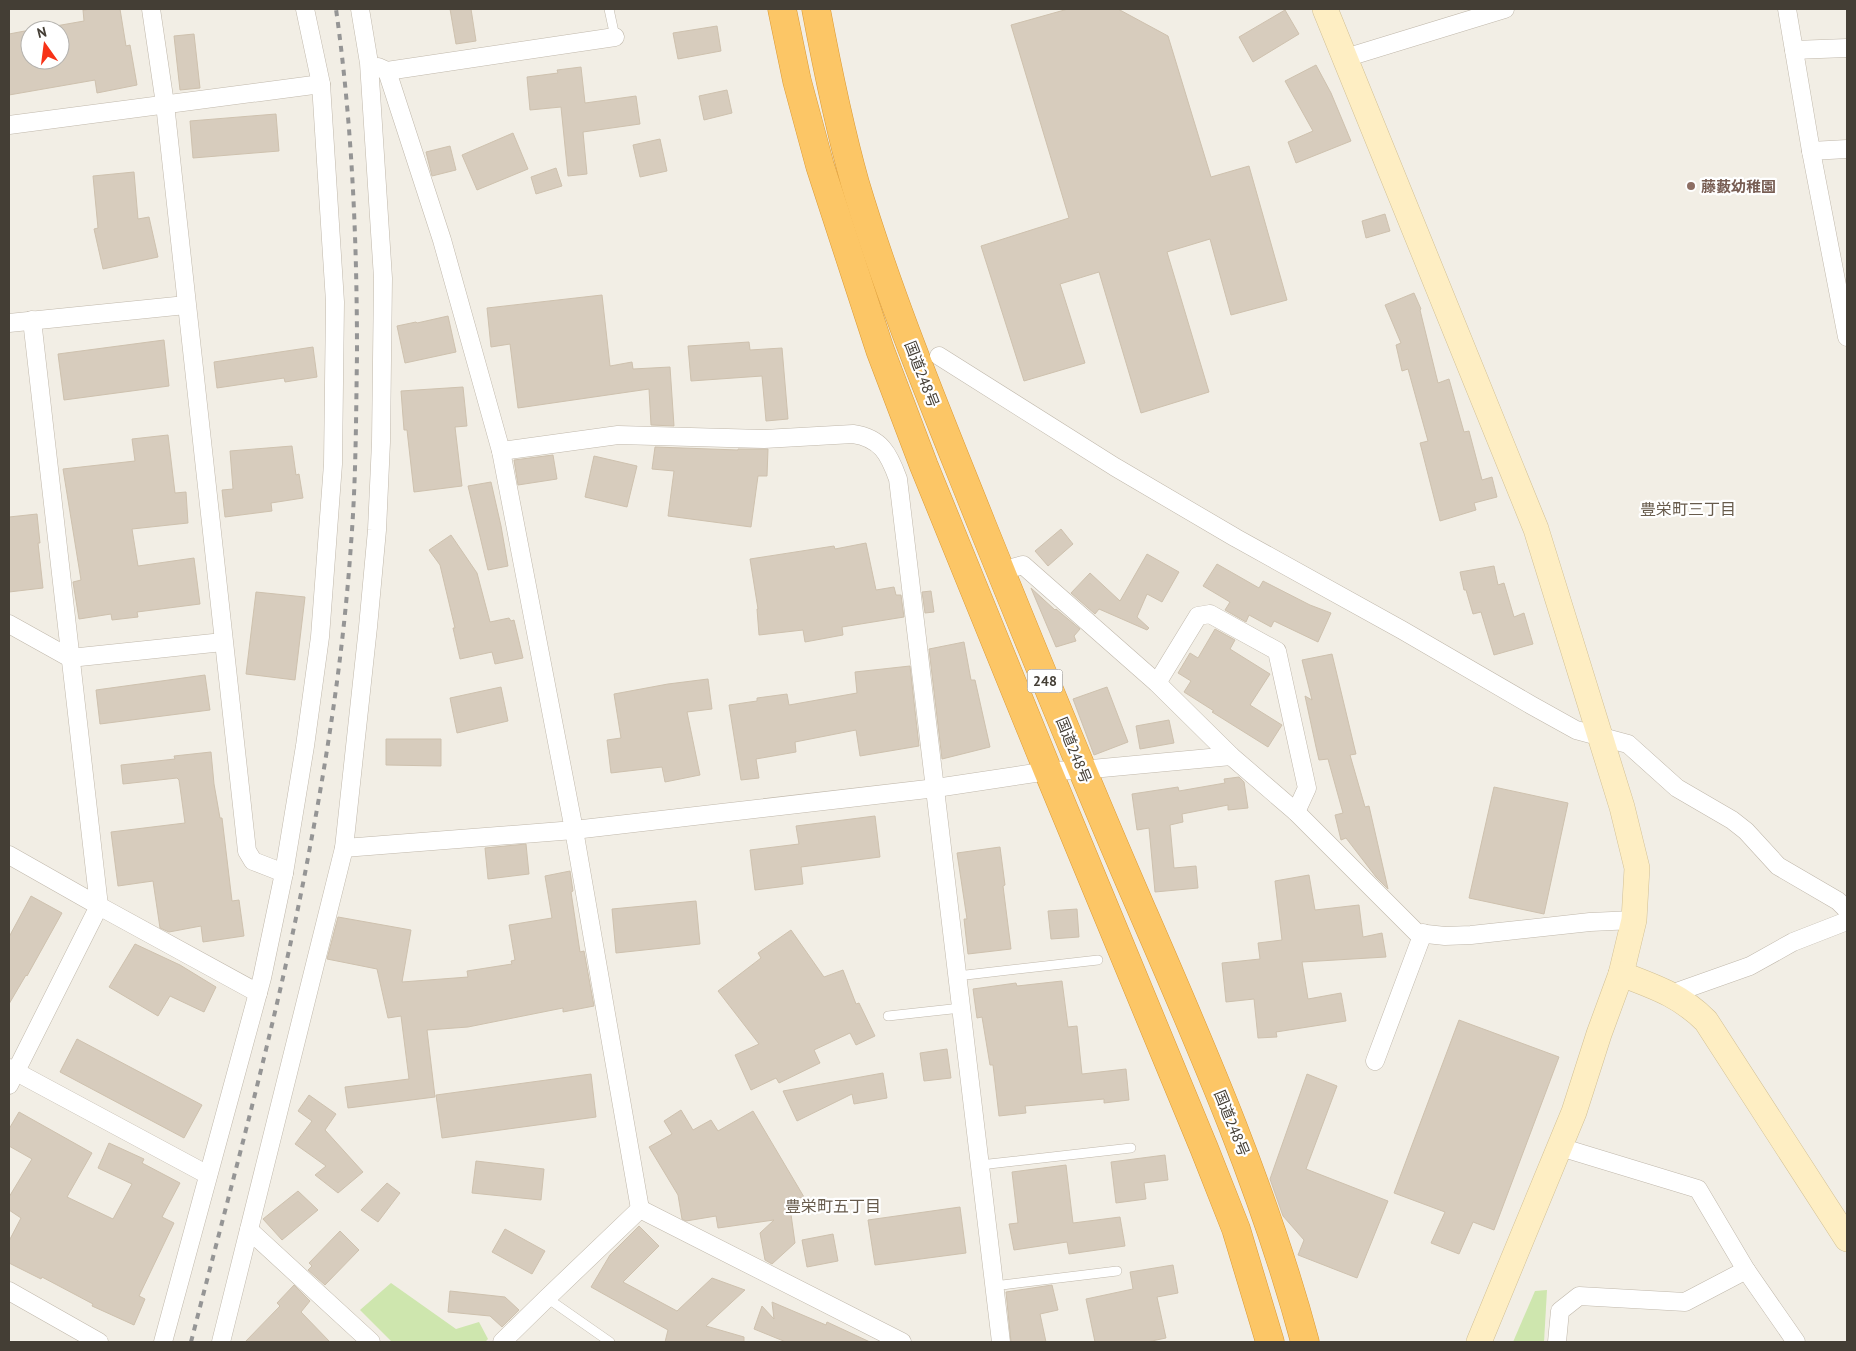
<svg xmlns="http://www.w3.org/2000/svg" width="1856" height="1351" font-family="'PT Sans','Noto Sans JP',sans-serif">
<style>
.green{fill:#cee6ae}
.building{fill:#d7ccbd;stroke:#cec1ae}
.lines{fill:none;stroke-linecap:round;stroke-linejoin:round}
.lane-casing{stroke:#c0b8ab;stroke-width:10}
.street-casing{stroke:#c0b8ab;stroke-width:19}
.secondary-casing{stroke:#d2c095;stroke-width:26}
.highway-casing{stroke:#db9a36;stroke-width:29}
.lane{stroke:#fff;stroke-width:9}
.street{stroke:#fff;stroke-width:18}
.secondary{stroke:#feeec3;stroke-width:25}
.highway{stroke:#fcc666;stroke-width:28}
.rail{stroke:#959595;stroke-width:4;stroke-dasharray:6 6;stroke-linecap:butt}
.education-dot{fill:#8d6e63;stroke:#fff;stroke-width:2}
.labels{text-anchor:middle;dominant-baseline:central;stroke-width:4.5;stroke-linejoin:round;paint-order:stroke}
.shield{fill:#fff;stroke:#7c7872;stroke-width:1}
.shield-label{font-size:14px;font-weight:bold;fill:#443e35}
.education-label{font-size:15px;font-weight:bold;fill:#785e54;stroke:#fff;text-anchor:start}
.street-label{font-size:15px;fill:#443e35;stroke:#fff}
.neighbourhood-label{font-size:16px;fill:#675b4c;stroke:#fff}
</style>
<rect width="100%" height="100%" fill="#f2eee5"/>
<g class="green">
<path d="M 391,1283 L 456,1329 L 479,1322 L 488,1339 L 485,1342 L 392,1342 L 360,1310 Z"/>
<path d="M 1547,1290 L 1544,1342 L 1513,1342 L 1535,1291 Z"/>
</g>
<g class="building">
<path d="M 92,9 L 120,9 L 126,46 L 130,45 L 137,85 L 97,93 L 95,80 L 9,95 L 9,34 L 30,30 L 30,60 L 60,60 L 60,30 L 33,30 L 84,21 L 83,10 Z"/>
<path d="M 450,9 L 471,9 L 476,41 L 456,44 Z"/>
<path d="M 1068,9 L 1118,9 L 1168,36 L 1211,177 L 1249,166 L 1287,300 L 1231,315 L 1210,239 L 1167,252 L 1209,392 L 1141,413 L 1099,272 L 1060,284 L 1085,363 L 1024,381 L 981,246 L 1069,218 L 1011,25 Z"/>
<path d="M 1285,10 L 1299,34 L 1253,62 L 1239,37 Z"/>
<path d="M 717,26 L 721,51 L 678,59 L 673,33 Z"/>
<path d="M 194,34 L 200,88 L 180,90 L 174,36 Z"/>
<path d="M 1316,65 L 1331,93 L 1351,141 L 1296,163 L 1288,142 L 1313,131 L 1285,81 Z"/>
<path d="M 581,67 L 585,103 L 636,96 L 640,124 L 583,132 L 587,174 L 568,176 L 561,107 L 530,110 L 527,77 L 558,73 L 557,70 Z"/>
<path d="M 727,90 L 732,113 L 704,120 L 699,96 Z"/>
<path d="M 276,114 L 279,151 L 193,158 L 190,121 Z"/>
<path d="M 513,133 L 528,169 L 477,190 L 462,155 Z"/>
<path d="M 660,139 L 667,171 L 640,177 L 633,145 Z"/>
<path d="M 450,146 L 456,170 L 432,176 L 426,152 Z"/>
<path d="M 556,168 L 562,186 L 536,194 L 531,177 Z"/>
<path d="M 134,172 L 138,219 L 149,217 L 158,257 L 103,269 L 94,229 L 98,228 L 93,176 Z"/>
<path d="M 1385,214 L 1390,231 L 1366,238 L 1362,221 Z"/>
<path d="M 1414,293 L 1421,309 L 1420,310 L 1438,383 L 1449,379 L 1464,432 L 1469,431 L 1482,480 L 1492,477 L 1497,497 L 1474,503 L 1476,510 L 1440,521 L 1420,443 L 1428,441 L 1408,369 L 1402,371 L 1396,345 L 1401,343 L 1385,305 Z"/>
<path d="M 602,295 L 610,366 L 632,362 L 633,369 L 670,367 L 674,426 L 651,425 L 649,389 L 518,408 L 510,344 L 491,347 L 487,308 Z"/>
<path d="M 448,316 L 456,352 L 405,363 L 397,326 L 416,322 L 417,323 Z"/>
<path d="M 164,340 L 169,386 L 64,400 L 58,354 Z"/>
<path d="M 749,342 L 750,350 L 782,348 L 788,419 L 766,421 L 762,376 L 691,381 L 688,346 Z"/>
<path d="M 313,347 L 317,377 L 285,382 L 284,378 L 217,388 L 214,362 Z"/>
<path d="M 463,387 L 467,426 L 455,427 L 462,486 L 414,492 L 407,430 L 404,430 L 401,391 Z"/>
<path d="M 168,435 L 175,493 L 186,492 L 188,523 L 132,529 L 138,566 L 194,558 L 200,604 L 137,612 L 138,617 L 112,620 L 111,614 L 79,619 L 73,582 L 81,580 L 63,469 L 135,461 L 132,439 Z"/>
<path d="M 292,446 L 296,475 L 299,474 L 303,498 L 271,503 L 272,511 L 225,517 L 222,490 L 233,489 L 230,451 Z"/>
<path d="M 655,447 L 738,450 L 738,449 L 768,449 L 767,476 L 758,476 L 751,527 L 668,516 L 674,471 L 652,469 Z"/>
<path d="M 553,455 L 557,479 L 518,485 L 514,460 Z"/>
<path d="M 594,456 L 637,466 L 627,507 L 585,497 Z"/>
<path d="M 491,482 L 501,526 L 508,566 L 488,570 L 468,486 Z"/>
<path d="M 37,514 L 40,543 L 38,543 L 43,588 L 9,592 L 9,517 Z"/>
<path d="M 1061,529 L 1073,544 L 1048,566 L 1035,551 Z"/>
<path d="M 451,535 L 477,573 L 490,622 L 509,618 L 511,621 L 514,620 L 523,658 L 495,664 L 492,652 L 460,659 L 453,628 L 455,628 L 440,565 L 429,550 Z"/>
<path d="M 866,543 L 876,590 L 894,587 L 896,595 L 901,595 L 904,617 L 842,627 L 843,635 L 805,642 L 803,630 L 759,635 L 757,609 L 758,609 L 750,559 L 834,546 L 835,549 Z"/>
<path d="M 1147,554 L 1179,572 L 1162,602 L 1147,594 L 1137,617 L 1149,628 L 1147,630 L 1099,609 L 1095,614 L 1071,593 L 1090,573 L 1120,601 Z"/>
<path d="M 1217,564 L 1259,588 L 1263,581 L 1310,605 L 1331,613 L 1318,642 L 1274,621 L 1271,627 L 1249,615 L 1246,622 L 1225,610 L 1230,602 L 1203,586 Z"/>
<path d="M 1494,566 L 1498,585 L 1504,583 L 1514,617 L 1524,613 L 1533,644 L 1494,655 L 1481,612 L 1473,614 L 1466,590 L 1464,590 L 1460,572 Z"/>
<path d="M 1031,588 L 1055,610 L 1056,609 L 1080,629 L 1074,636 L 1076,641 L 1056,647 Z"/>
<path d="M 931,591 L 934,612 L 925,613 L 922,592 Z"/>
<path d="M 256,592 L 305,597 L 295,680 L 246,674 Z"/>
<path d="M 1215,629 L 1235,640 L 1230,649 L 1270,674 L 1250,705 L 1282,725 L 1268,747 L 1212,712 L 1214,711 L 1184,692 L 1191,681 L 1178,673 L 1190,653 L 1198,658 Z"/>
<path d="M 964,642 L 971,680 L 975,680 L 990,747 L 942,759 L 929,649 Z"/>
<path d="M 1332,654 L 1356,754 L 1350,755 L 1365,807 L 1369,806 L 1388,889 L 1376,877 L 1346,838 L 1341,840 L 1335,815 L 1343,813 L 1328,759 L 1319,760 L 1316,747 L 1305,696 L 1312,700 L 1302,660 Z"/>
<path d="M 910,666 L 919,746 L 860,756 L 856,730 L 795,742 L 796,752 L 756,759 L 759,778 L 741,780 L 729,705 L 757,701 L 757,698 L 787,694 L 789,705 L 857,693 L 855,672 Z"/>
<path d="M 205,675 L 210,710 L 100,724 L 96,690 Z"/>
<path d="M 708,679 L 712,709 L 687,712 L 700,775 L 665,782 L 662,767 L 611,773 L 607,740 L 621,738 L 614,694 L 668,684 Z"/>
<path d="M 501,687 L 508,721 L 457,733 L 450,698 Z"/>
<path d="M 1107,687 L 1128,742 L 1094,755 L 1073,699 Z"/>
<path d="M 1169,720 L 1174,743 L 1140,749 L 1136,726 Z"/>
<path d="M 386,739 L 441,739 L 441,766 L 386,765 Z"/>
<path d="M 211,752 L 214,784 L 220,818 L 222,818 L 232,901 L 239,900 L 244,936 L 203,942 L 201,926 L 169,932 L 160,928 L 153,881 L 118,886 L 111,832 L 185,823 L 179,780 L 177,778 L 123,784 L 121,765 L 175,759 L 174,756 Z"/>
<path d="M 1239,777 L 1244,782 L 1248,808 L 1228,810 L 1228,805 L 1182,814 L 1183,822 L 1170,825 L 1174,868 L 1196,866 L 1198,888 L 1155,892 L 1149,828 L 1137,830 L 1132,794 L 1178,787 L 1179,791 L 1225,783 L 1224,779 Z"/>
<path d="M 1494,787 L 1568,803 L 1544,914 L 1469,898 Z"/>
<path d="M 875,816 L 880,857 L 801,867 L 803,884 L 755,890 L 750,850 L 799,844 L 796,826 Z"/>
<path d="M 526,844 L 529,874 L 488,879 L 485,848 Z"/>
<path d="M 1000,847 L 1005,885 L 1003,886 L 1011,949 L 968,954 L 964,919 L 967,919 L 957,853 Z"/>
<path d="M 570,871 L 573,891 L 571,892 L 580,952 L 584,951 L 594,1006 L 563,1012 L 563,1008 L 468,1027 L 427,1030 L 435,1097 L 348,1108 L 345,1087 L 409,1079 L 401,1016 L 388,1018 L 377,969 L 327,959 L 338,917 L 411,930 L 402,982 L 468,977 L 467,971 L 512,964 L 511,961 L 515,960 L 509,925 L 552,918 L 545,876 Z"/>
<path d="M 1309,875 L 1315,910 L 1359,905 L 1363,937 L 1382,933 L 1386,957 L 1302,962 L 1308,999 L 1341,993 L 1346,1021 L 1276,1032 L 1277,1037 L 1258,1038 L 1254,999 L 1226,1002 L 1222,963 L 1260,959 L 1258,943 L 1282,940 L 1275,881 Z"/>
<path d="M 31,896 L 62,913 L 27,976 L 26,975 L 9,1004 L 9,937 Z"/>
<path d="M 696,901 L 700,944 L 616,953 L 612,909 Z"/>
<path d="M 1077,909 L 1079,937 L 1051,939 L 1048,911 Z"/>
<path d="M 791,930 L 824,977 L 843,970 L 856,1004 L 859,1003 L 875,1036 L 856,1045 L 850,1033 L 814,1050 L 820,1063 L 779,1083 L 776,1078 L 751,1090 L 735,1055 L 759,1044 L 718,991 L 761,958 L 758,953 Z"/>
<path d="M 135,944 L 180,965 L 216,987 L 204,1012 L 170,996 L 158,1016 L 109,987 Z"/>
<path d="M 1062,981 L 1068,1027 L 1077,1026 L 1082,1074 L 1126,1069 L 1129,1100 L 1104,1103 L 1104,1099 L 1025,1106 L 1026,1113 L 999,1116 L 993,1065 L 990,1065 L 982,1017 L 977,1018 L 973,989 L 1016,983 L 1017,986 Z"/>
<path d="M 1459,1020 L 1559,1057 L 1494,1230 L 1473,1222 L 1459,1254 L 1431,1243 L 1445,1212 L 1394,1193 Z"/>
<path d="M 77,1039 L 202,1105 L 184,1138 L 60,1072 Z"/>
<path d="M 947,1049 L 951,1078 L 924,1081 L 920,1053 Z"/>
<path d="M 883,1073 L 887,1098 L 854,1104 L 852,1094 L 797,1121 L 783,1091 Z"/>
<path d="M 591,1074 L 596,1117 L 442,1138 L 436,1095 Z"/>
<path d="M 1307,1074 L 1337,1086 L 1306,1169 L 1388,1201 L 1357,1278 L 1298,1255 L 1304,1240 L 1283,1216 L 1270,1179 Z"/>
<path d="M 309,1095 L 336,1114 L 325,1130 L 363,1172 L 338,1193 L 315,1175 L 326,1166 L 295,1144 L 312,1121 L 298,1111 Z"/>
<path d="M 681,1110 L 693,1130 L 711,1120 L 718,1131 L 753,1111 L 804,1197 L 789,1200 L 795,1243 L 772,1264 L 765,1260 L 760,1233 L 774,1220 L 718,1228 L 716,1216 L 686,1221 L 682,1219 L 678,1195 L 649,1147 L 672,1134 L 664,1121 Z"/>
<path d="M 19,1112 L 92,1153 L 67,1197 L 113,1219 L 132,1184 L 98,1168 L 109,1143 L 144,1159 L 142,1163 L 180,1183 L 162,1217 L 174,1223 L 139,1296 L 145,1299 L 134,1325 L 92,1306 L 93,1304 L 42,1277 L 41,1279 L 9,1263 L 9,1241 L 21,1218 L 9,1210 L 9,1197 L 32,1159 L 9,1146 L 9,1129 Z"/>
<path d="M 1165,1155 L 1168,1180 L 1144,1183 L 1146,1199 L 1116,1203 L 1111,1162 Z"/>
<path d="M 476,1161 L 544,1169 L 541,1200 L 472,1193 Z"/>
<path d="M 1066,1165 L 1073,1223 L 1120,1217 L 1125,1246 L 1069,1254 L 1067,1242 L 1014,1250 L 1009,1224 L 1018,1223 L 1012,1172 Z"/>
<path d="M 387,1183 L 400,1193 L 378,1222 L 361,1210 Z"/>
<path d="M 298,1191 L 318,1210 L 282,1240 L 263,1219 Z"/>
<path d="M 960,1207 L 966,1253 L 875,1265 L 868,1220 Z"/>
<path d="M 639,1226 L 659,1246 L 623,1282 L 677,1311 L 712,1278 L 745,1290 L 706,1326 L 744,1337 L 744,1342 L 665,1342 L 668,1330 L 591,1287 L 610,1255 Z"/>
<path d="M 505,1229 L 545,1251 L 532,1274 L 492,1252 Z"/>
<path d="M 340,1231 L 359,1250 L 325,1285 L 308,1270 L 312,1266 L 309,1263 Z"/>
<path d="M 833,1234 L 838,1261 L 807,1267 L 802,1240 Z"/>
<path d="M 1173,1265 L 1178,1293 L 1157,1297 L 1166,1338 L 1147,1342 L 1095,1342 L 1086,1299 L 1133,1289 L 1130,1272 Z"/>
<path d="M 294,1285 L 310,1301 L 301,1312 L 330,1342 L 245,1342 L 280,1306 L 277,1303 Z"/>
<path d="M 1052,1285 L 1058,1310 L 1040,1314 L 1046,1342 L 1011,1342 L 1006,1292 Z"/>
<path d="M 450,1291 L 505,1297 L 519,1310 L 502,1327 L 490,1316 L 448,1312 Z"/>
<path d="M 772,1302 L 826,1325 L 827,1322 L 870,1342 L 786,1342 L 754,1329 L 762,1306 L 774,1319 Z"/>
</g>
<g class="lines">
<defs>
<g id="lane">
<path d="M 609,9 L 615,37"/>
<path d="M 957,976 L 1098,960"/>
<path d="M 888,1016 L 961,1008"/>
<path d="M 980,1165 L 1131,1148"/>
<path d="M 994,1286 L 1117,1271"/>
<path d="M 547,1298 L 610,1342"/>
</g>
<g id="street">
<path d="M 151,9 L 165,104 L 247,851 L 253,861 L 284,873"/>
<path d="M 1787,9 L 1811,151 L 1847,337"/>
<path d="M 1794,50 L 1847,48"/>
<path d="M 1345,58 L 1505,9"/>
<path d="M 378,67 L 387,71 L 615,37"/>
<path d="M 387,71 L 442,240 L 501,451 L 574,830 L 640,1209"/>
<path d="M 9,125 L 321,84"/>
<path d="M 1811,151 L 1847,149"/>
<path d="M 32,320 L 99,906 L 258,993"/>
<path d="M 9,323 L 186,305"/>
<path d="M 939,356 L 1115,467 L 1236,538 L 1402,630 L 1531,705 L 1576,730 L 1628,744 L 1677,788 L 1732,820 L 1746,831 L 1778,866 L 1838,901 L 1847,910"/>
<path d="M 501,451 L 618,435 L 764,439 L 853,434 C 881,438 889,454 898,479 L 1001,1342"/>
<path d="M 1001,571 L 1023,565 L 1157,683 L 1231,756 L 1296,812 L 1417,933 L 1445,936 L 1471,935 L 1590,922 L 1634,920"/>
<path d="M 9,624 L 70,658 L 223,642"/>
<path d="M 1157,683 L 1198,616 L 1210,614 L 1277,651 L 1307,788 L 1296,812"/>
<path d="M 344,848 L 574,830 L 936,788 L 1048,771 L 1081,770 L 1231,756"/>
<path d="M 9,855 L 99,906 L 9,1085"/>
<path d="M 1671,994 L 1750,966 L 1793,942 L 1847,921"/>
<path d="M 1375,1061 L 1423,933"/>
<path d="M 9,1068 L 208,1175"/>
<path d="M 1560,1147 L 1698,1189 L 1746,1270 L 1796,1342"/>
<path d="M 640,1209 L 902,1342"/>
<path d="M 249,1230 L 371,1342"/>
<path d="M 9,1291 L 99,1342"/>
<path d="M 163,1342 L 262,978 L 284,873 L 305,746 L 320,637 L 333,464 L 335,302 L 321,84 L 305,9"/>
<path d="M 221,1342 L 344,848 L 368,627 L 377,530 L 381,442 L 383,278 L 369,63 L 360,9"/>
<path d="M 502,1342 L 547,1298 L 640,1209"/>
<path d="M 1557,1342 L 1560,1311 L 1579,1296 L 1685,1302 L 1746,1270"/>
</g>
<g id="secondary">
<path d="M 1325,9 L 1536,529 L 1622,807 L 1637,868 L 1634,920 L 1621,974 L 1599,1034 L 1574,1112 L 1479,1342"/>
<path d="M 1621,974 C 1655,987 1680,995 1706,1021 L 1847,1239"/>
</g>
<g id="highway">
<path d="M 782,9 L 797,81 L 820,166 L 880,350 L 924,466 L 1048,771 L 1204,1148 L 1236,1229 L 1270,1342"/>
<path d="M 816,9 C 827,67 839,126 855,183 C 890,300 937,412 982,525 C 1033,651 1084,777 1138,901 C 1201,1046 1264,1189 1305,1342"/>
</g>
</defs>
<use href="#lane" class="lane-casing"/>
<use href="#street" class="street-casing"/>
<use href="#secondary" class="secondary-casing"/>
<use href="#highway" class="highway-casing"/>
<use href="#lane" class="lane"/>
<use href="#street" class="street"/>
<use href="#secondary" class="secondary"/>
<use href="#highway" class="highway"/>
<path class="rail" d="M 191,1342 C 233,1178 279,1014 310,847 C 329,747 344,646 351,544 C 356,481 356,417 357,354 C 357,239 352,123 336,9"/>
</g>
<circle class="education-dot" cx="1691" cy="186" r="5"/>
<g class="labels">
<rect class="shield" x="1027.5" y="669.5" width="35" height="23" rx="4"/>
<g class="shield-label">
<text x="1045" y="681">248</text>
</g>
<g class="education-label">
<text x="1701" y="186">藤藪幼稚園</text>
</g>
<g class="street-label">
<text transform="translate(922 374) rotate(69)">国道248号</text>
<text transform="translate(1074 750) rotate(68)">国道248号</text>
<text transform="translate(1232 1123) rotate(68)">国道248号</text>
</g>
<g class="neighbourhood-label">
<text x="1688" y="509">豊栄町三丁目</text>
<text x="833" y="1206">豊栄町五丁目</text>
</g>
</g>
<rect width="1856" height="1351" fill="none" stroke="#443e35" stroke-width="20"/>
<g transform="translate(45 45) rotate(346)"><circle r="24" fill="#ffffff" stroke="#b4b2ae"/>
<path d="M0-4L9 19L0 12L-9 19Z" fill="#f73217"/>
<text y="-8" font-size="14" font-weight="bold" text-anchor="middle" fill="#443e35">N</text>
</g>
</svg>
